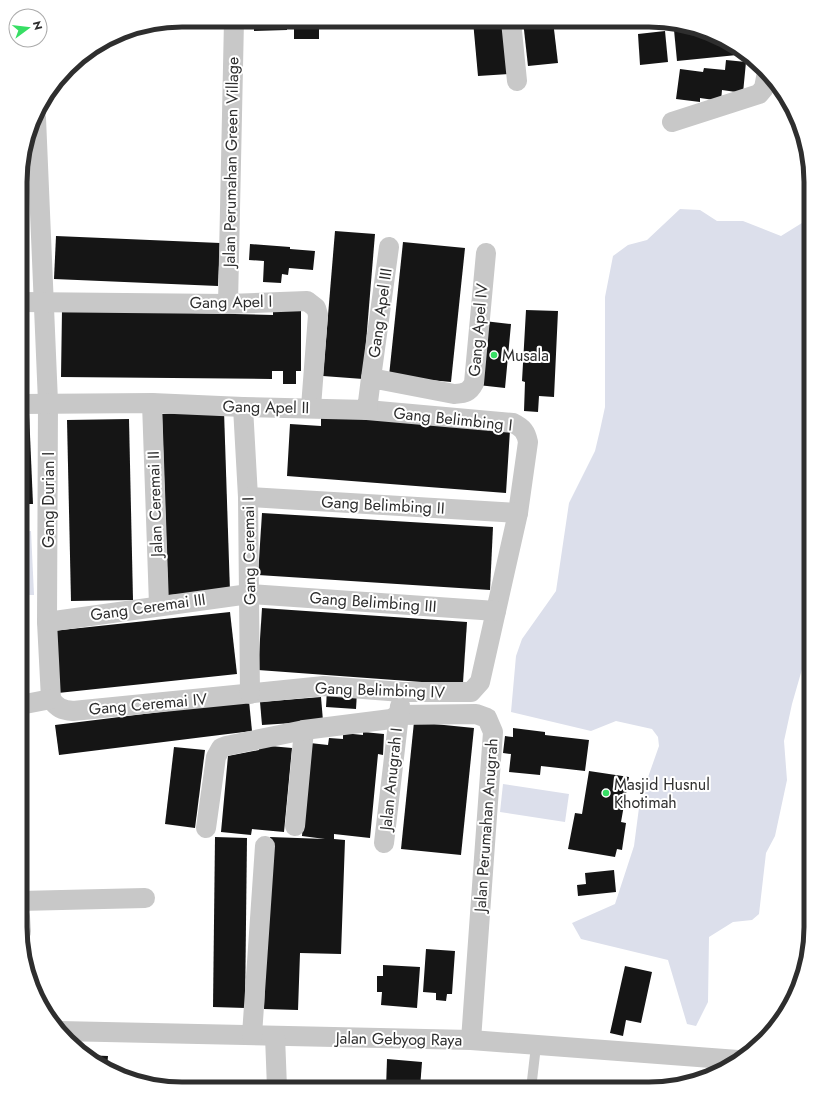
<svg xmlns="http://www.w3.org/2000/svg" width="831" height="1109" font-family="Jost,sans-serif">
<style>
.green{fill:#dcdfeb}
.building{fill:#151515}
.lines{fill:none;stroke-linecap:round;stroke-linejoin:round}
.lane{stroke:#c8c8c8;stroke-width:10}
.street{stroke:#c8c8c8;stroke-width:20}
.poi-dot{fill:#37de64;stroke:#fff;stroke-width:1.5}
.labels{text-anchor:middle;dominant-baseline:central;stroke-width:4;stroke-linejoin:round;paint-order:stroke}
.street-label{font-size:16px;fill:#2e2e2e;stroke:#fff}
.poi-label{font-size:16px;fill:#2e2e2e;stroke:#fff;text-anchor:start}
.rim{fill:none;stroke:#2e2e2e;stroke-width:5}
</style>
<rect width="100%" height="100%" fill="#fff"/>
<g class="green">
<path d="M 680,209 L 700,210 L 717,221 L 743,221 L 781,236 L 810,218 L 811,219 L 811,638 L 792,704 L 784,741 L 787,780 L 775,836 L 766,853 L 759,914 L 752,920 L 733,922 L 709,937 L 708,1002 L 696,1026 L 687,1024 L 668,960 L 581,939 L 572,923 L 615,904 L 634,846 L 640,800 L 659,746 L 658,737 L 652,729 L 616,721 L 591,731 L 511,712 L 516,656 L 522,639 L 556,591 L 569,503 L 595,451 L 600,430 L 605,407 L 605,297 L 613,256 L 628,245 L 647,240 Z"/>
<path d="M 31,531 L 34,595 L 21,595 L 21,532 Z"/>
<path d="M 503,784 L 569,794 L 565,822 L 500,812 Z"/>
</g>
<g class="building">
<path d="M 254,20 L 287,20 L 287,30 L 254,31 Z"/>
<path d="M 319,21 L 319,39 L 294,39 L 294,22 Z"/>
<path d="M 473,21 L 504,21 L 509,74 L 478,76 Z"/>
<path d="M 523,21 L 553,21 L 558,63 L 528,66 Z"/>
<path d="M 689,29 L 739,47 L 747,54 L 677,61 L 674,30 Z"/>
<path d="M 665,31 L 668,62 L 640,65 L 638,34 Z"/>
<path d="M 726,60 L 746,62 L 743,93 L 722,90 L 721,101 L 700,98 L 700,102 L 676,99 L 680,69 L 703,72 L 704,68 L 725,70 Z"/>
<path d="M 21,206 L 23,206 L 24,238 L 21,238 Z"/>
<path d="M 335,231 L 375,234 L 363,379 L 323,376 Z"/>
<path d="M 56,236 L 220,243 L 218,286 L 54,279 Z"/>
<path d="M 21,241 L 25,241 L 28,282 L 21,283 Z"/>
<path d="M 403,242 L 465,248 L 451,382 L 389,376 Z"/>
<path d="M 250,244 L 290,247 L 290,249 L 315,251 L 313,270 L 289,268 L 288,275 L 282,274 L 281,283 L 263,282 L 264,261 L 249,260 Z"/>
<path d="M 273,309 L 301,310 L 301,371 L 296,371 L 296,384 L 283,384 L 283,371 L 272,371 L 272,379 L 61,377 L 62,310 L 273,315 Z"/>
<path d="M 526,310 L 558,311 L 554,397 L 539,396 L 538,412 L 524,411 L 525,382 L 522,381 Z"/>
<path d="M 484,321 L 511,324 L 505,388 L 478,385 Z"/>
<path d="M 224,411 L 230,592 L 168,595 L 162,414 Z"/>
<path d="M 21,412 L 29,412 L 33,504 L 21,504 Z"/>
<path d="M 321,416 L 510,430 L 506,493 L 287,476 L 290,424 L 321,426 Z"/>
<path d="M 129,419 L 133,600 L 71,601 L 67,420 Z"/>
<path d="M 262,513 L 493,527 L 490,590 L 258,575 Z"/>
<path d="M 262,608 L 467,622 L 463,683 L 449,684 L 258,670 Z"/>
<path d="M 230,612 L 237,674 L 58,693 L 52,631 Z"/>
<path d="M 327,690 L 357,692 L 356,709 L 326,707 Z"/>
<path d="M 321,697 L 323,721 L 262,725 L 260,702 Z"/>
<path d="M 249,701 L 252,731 L 59,755 L 55,725 Z"/>
<path d="M 414,722 L 474,728 L 461,855 L 401,849 Z"/>
<path d="M 513,728 L 545,732 L 545,735 L 589,740 L 585,771 L 541,766 L 540,775 L 509,772 L 511,754 L 503,753 L 505,736 L 513,737 Z"/>
<path d="M 363,732 L 384,734 L 383,755 L 378,754 L 370,838 L 334,834 L 334,839 L 345,840 L 341,954 L 300,953 L 298,1010 L 264,1009 L 270,837 L 325,839 L 302,836 L 310,743 L 328,745 L 329,738 L 343,739 L 343,733 L 363,735 Z"/>
<path d="M 259,745 L 292,748 L 284,832 L 252,829 L 251,835 L 221,832 L 228,756 L 259,750 Z"/>
<path d="M 174,747 L 205,750 L 195,828 L 165,824 Z"/>
<path d="M 589,771 L 629,777 L 621,822 L 626,823 L 622,850 L 617,849 L 615,857 L 568,849 L 575,813 L 582,814 Z"/>
<path d="M 215,837 L 247,838 L 245,1008 L 213,1007 Z"/>
<path d="M 614,870 L 616,892 L 578,896 L 577,885 L 586,884 L 585,873 Z"/>
<path d="M 426,949 L 455,951 L 452,994 L 447,994 L 446,1001 L 436,1000 L 436,993 L 423,992 Z"/>
<path d="M 383,965 L 420,967 L 417,1008 L 381,1005 L 382,992 L 377,992 L 377,976 L 383,976 Z"/>
<path d="M 625,966 L 652,972 L 641,1023 L 626,1020 L 623,1036 L 610,1033 Z"/>
<path d="M 84,1055 L 108,1056 L 107,1067 L 92,1062 Z"/>
<path d="M 387,1059 L 422,1062 L 420,1088 L 386,1088 Z"/>
</g>
<g class="lines">
<path class="lane" d="M 531,1089 L 536,1046"/>
<g class="street">
<path d="M 511,21 L 517,81"/>
<path d="M 36,118 L 48,402 L 47,622 L 51,699 C 57,708 62,710 73,711 L 324,686 L 402,692 L 471,692 L 480,682 L 518,513 L 528,442 C 526,432 523,428 513,423 L 367,410"/>
<path d="M 672,122 L 759,94 L 764,88 L 767,72"/>
<path d="M 21,302 L 228,304 L 307,301 L 316,308 L 318,315 L 311,407"/>
<path d="M 228,304 L 234,20"/>
<path d="M 371,378 L 389,247"/>
<path d="M 152,403 L 159,605"/>
<path d="M 21,404 L 152,403 L 243,407 L 367,410 L 371,378 L 454,394 C 464,393 469,393 474,383 L 486,253"/>
<path d="M 243,407 L 248,497 L 250,694"/>
<path d="M 248,497 L 518,513"/>
<path d="M 47,622 L 249,594 L 496,611"/>
<path d="M 20,705 L 51,699"/>
<path d="M 295,826 L 304,730"/>
<path d="M 206,828 L 216,757 L 221,748 L 226,746 L 304,730 L 391,719 L 398,715 L 476,714 L 487,718 L 493,732 L 471,1040"/>
<path d="M 384,843 L 400,706"/>
<path d="M 20,901 L 145,898"/>
<path d="M 20,917 L 21,932"/>
<path d="M 59,1031 L 471,1040 L 738,1060"/>
<path d="M 252,1035 L 265,846"/>
<path d="M 275,1036 L 277,1088"/>
</g>
</g>
<g class="poi-dot">
<circle cx="494" cy="355" r="4"/>
<circle cx="606" cy="793" r="4"/>
</g>
<g class="labels">
<g class="street-label">
<text transform="translate(231 162) rotate(-89)">Jalan Perumahan Green Village</text>
<text transform="translate(231 302) rotate(-1)">Gang Apel I</text>
<text transform="translate(380 313) rotate(-82)">Gang Apel III</text>
<text transform="translate(478 330) rotate(-85)">Gang Apel IV</text>
<text transform="translate(266 407) rotate(1)">Gang Apel II</text>
<text transform="translate(453 419) rotate(6)">Gang Belimbing I</text>
<text transform="translate(48 500) rotate(-90)">Gang Durian I</text>
<text transform="translate(155 504) rotate(-92)">Jalan Ceremai II</text>
<text transform="translate(383 505) rotate(3)">Gang Belimbing II</text>
<text transform="translate(249 551) rotate(-91)">Gang Ceremai I</text>
<text transform="translate(373 602) rotate(4)">Gang Belimbing III</text>
<text transform="translate(148 607) rotate(-8)">Gang Ceremai III</text>
<text transform="translate(380 690) rotate(2)">Gang Belimbing IV</text>
<text transform="translate(148 704) rotate(-5)">Gang Ceremai IV</text>
<text transform="translate(391 779) rotate(-84)">Jalan Anugrah I</text>
<text transform="translate(486 825) rotate(-86)">Jalan Perumahan Anugrah</text>
<text transform="translate(399 1039) rotate(1)">Jalan Gebyog Raya</text>
</g>
<g class="poi-label">
<text x="502" y="355">Musala</text>
<text x="614" y="784">Masjid Husnul<tspan x="614" dy="18">Khotimah</tspan></text>
</g>
</g>
<path d="M0 0H831V1109H0ZM182 27H649A155 155 0 0 1 804 182V927A155 155 0 0 1 649 1082H182A155 155 0 0 1 27 927V182A155 155 0 0 1 182 27Z" fill="#fff" fill-rule="evenodd"/>
<path class="rim" d="M182 27H649A155 155 0 0 1 804 182V927A155 155 0 0 1 649 1082H182A155 155 0 0 1 27 927V182A155 155 0 0 1 182 27Z"/>
<g transform="translate(28 28) rotate(75)"><circle r="19" fill="#ffffff" stroke="#ababab"/>
<path d="M0-3L7 15L0 10L-7 15Z" fill="#37de64"/>
<text y="-6" font-size="11" font-weight="bold" text-anchor="middle" fill="#2e2e2e">N</text>
</g>
</svg>
